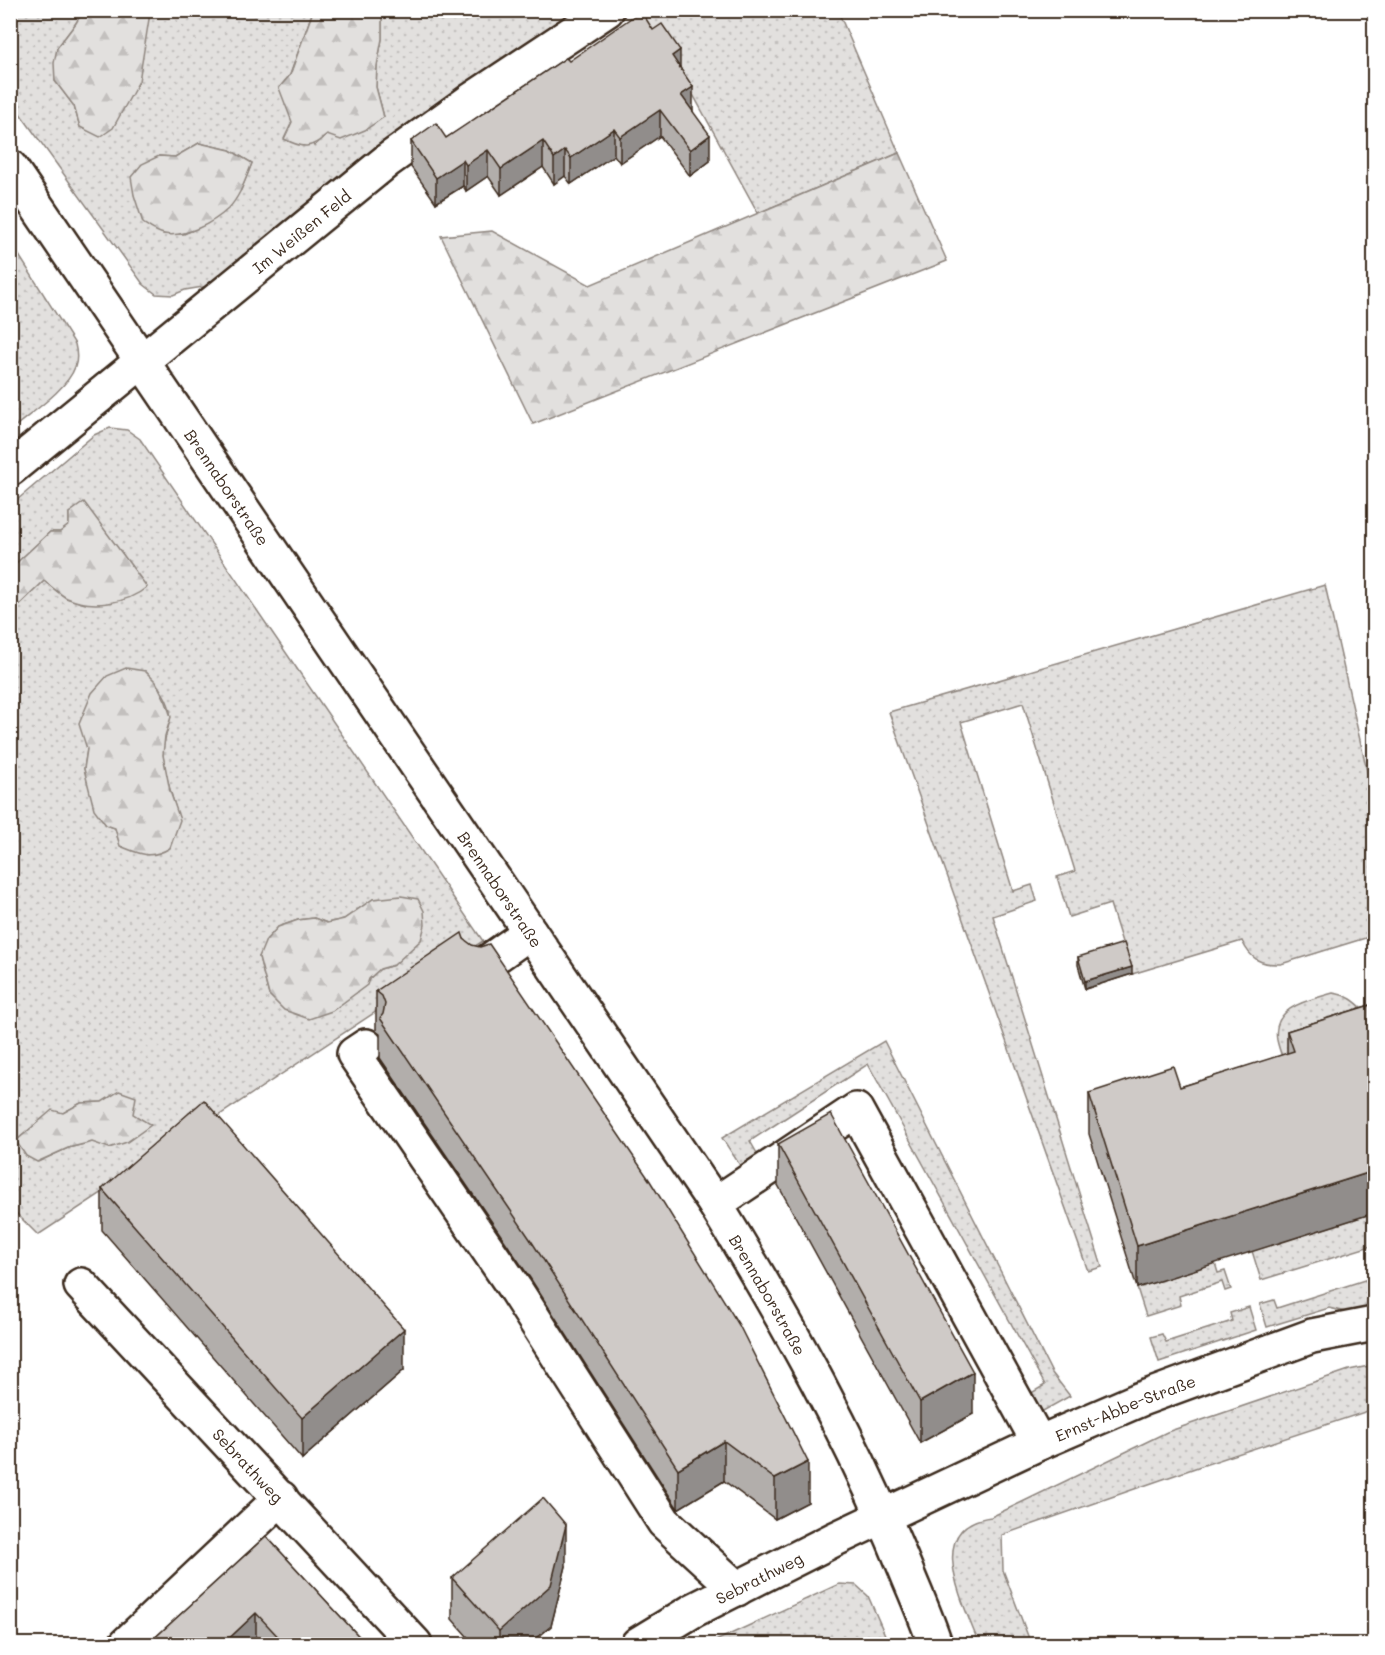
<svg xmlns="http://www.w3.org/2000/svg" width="1385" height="1655" font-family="Mali,sans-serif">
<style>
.green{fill:url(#green-dots);stroke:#8e857e;stroke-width:1.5;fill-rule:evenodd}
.forest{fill:url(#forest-firs);stroke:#8e857e;stroke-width:1.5}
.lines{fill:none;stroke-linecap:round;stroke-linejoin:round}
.minor-casing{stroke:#3b2a1e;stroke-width:38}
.major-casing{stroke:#3b2a1e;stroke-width:38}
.minor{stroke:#fff;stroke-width:33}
.major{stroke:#fff;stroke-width:33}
.wall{fill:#b2aeab;stroke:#3b2a1e;stroke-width:1.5}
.shaded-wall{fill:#918d8b;stroke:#3b2a1e;stroke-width:1.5}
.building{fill:#cfcac7;stroke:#3b2a1e;stroke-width:1.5}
.labels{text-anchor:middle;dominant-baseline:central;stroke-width:4.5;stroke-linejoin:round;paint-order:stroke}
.street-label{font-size:16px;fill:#3b2a1e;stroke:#fff}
</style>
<defs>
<pattern id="green-dots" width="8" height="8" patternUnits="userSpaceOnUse" patternTransform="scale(1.5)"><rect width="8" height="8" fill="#e2e0de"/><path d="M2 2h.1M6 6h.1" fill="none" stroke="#c3c0be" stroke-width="1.8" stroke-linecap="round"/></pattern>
<pattern id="forest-firs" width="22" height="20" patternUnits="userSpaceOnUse" patternTransform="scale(1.5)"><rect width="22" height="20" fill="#e2e0de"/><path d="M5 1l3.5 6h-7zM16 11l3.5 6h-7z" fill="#c3c0be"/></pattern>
</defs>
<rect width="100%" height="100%" fill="#fff"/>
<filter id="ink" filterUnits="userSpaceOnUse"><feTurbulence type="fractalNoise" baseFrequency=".0167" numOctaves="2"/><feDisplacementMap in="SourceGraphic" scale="12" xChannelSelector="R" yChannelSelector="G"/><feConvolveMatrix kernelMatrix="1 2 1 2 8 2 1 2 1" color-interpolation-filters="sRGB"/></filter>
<g filter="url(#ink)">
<g class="green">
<path d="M 10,11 L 83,11 L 76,23 L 57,48 L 55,81 L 74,106 L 80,127 L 149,19 L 148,11 L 313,11 L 290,75 L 279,88 L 314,146 L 327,135 L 384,117 L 376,87 L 377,66 L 382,39 L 382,11 L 627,11 L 367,187 L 245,280 L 185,290 L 173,295 L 156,294 L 143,284 L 11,101 ZM 199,143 L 230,150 L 252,163 L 241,190 L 208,223 L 184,234 L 163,234 L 159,156 L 175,157 Z"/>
<path d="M 637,11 L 838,11 L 899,153 L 758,213 L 685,80 Z"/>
<path d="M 10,241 L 75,344 C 77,352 78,359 75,367 C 67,390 29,414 11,430 Z"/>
<path d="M 110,428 L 127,430 L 140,439 L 483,941 L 38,1235 L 10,1207 L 11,613 L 44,581 L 66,598 L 85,604 L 69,513 L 69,525 L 60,532 L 50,532 L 11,568 L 11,505 L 94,435 ZM 145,671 C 156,682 173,703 170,719 C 168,732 162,743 163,756 C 165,777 173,799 179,820 L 120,845 L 115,828 L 106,825 L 84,769 L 87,749 ZM 373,899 L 394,965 L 380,969 L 369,979 L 269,995 L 259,957 L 278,927 L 298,920 L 314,918 L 327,923 L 344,919 ZM 102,1102 L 93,1142 L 68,1148 L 38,1162 L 26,1156 L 16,1141 L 52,1111 L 63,1113 L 81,1103 Z"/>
<path d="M 1325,585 L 1374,802 L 1374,944 L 1372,936 L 1281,964 C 1261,965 1251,960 1242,941 L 1132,974 L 1110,904 L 1069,917 L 1057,877 L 1075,871 L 1023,703 L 961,722 L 1013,891 L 1032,885 L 1037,901 L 993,916 L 1102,1267 L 1088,1271 L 889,712 Z"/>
<path d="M 1333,993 C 1348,995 1355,1001 1365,1011 L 1287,1072 C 1284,1061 1279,1050 1277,1040 C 1271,1006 1310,1000 1333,993 Z"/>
<path d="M 884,1041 L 1052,1373 L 1070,1396 L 1043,1411 L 1037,1410 L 1028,1395 L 1045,1385 L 868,1064 L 750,1141 L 762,1162 L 745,1173 L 722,1138 Z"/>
<path d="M 1374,1213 L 1374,1245 L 1261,1280 L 1252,1251 Z"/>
<path d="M 1215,1263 L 1218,1273 L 1225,1271 L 1231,1289 L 1225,1291 L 1222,1282 L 1179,1296 L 1181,1305 L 1146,1316 L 1137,1288 Z"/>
<path d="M 1374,1277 L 1374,1311 L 1358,1315 L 1329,1308 L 1267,1327 L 1260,1304 L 1274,1300 L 1277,1308 Z"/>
<path d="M 1249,1307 L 1256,1330 L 1159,1362 L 1151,1337 L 1162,1334 L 1166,1342 L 1232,1321 L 1230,1313 Z"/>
<path d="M 1374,1365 L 1374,1409 L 1198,1467 L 1002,1535 L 1003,1570 L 1031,1644 L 979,1644 C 964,1604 922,1526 991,1517 L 1167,1432 L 1349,1370 Z"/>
<path d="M 839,1584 L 856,1585 L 868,1596 L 889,1644 L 709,1644 Z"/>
</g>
<g class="forest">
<path d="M 83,11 L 148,11 L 149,19 L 139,81 L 113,128 L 100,137 L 80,127 L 74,106 L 55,81 L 54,63 L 57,48 L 76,23 Z"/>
<path d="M 313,11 L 382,11 L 382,39 L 377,66 L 376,87 L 384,117 L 365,130 L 341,140 L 327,135 C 310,149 304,149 284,139 L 292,122 L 279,88 L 290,75 Z"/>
<path d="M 199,143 L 230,150 L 252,163 C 246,178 240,197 228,209 C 213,223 185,238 164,234 C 157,233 149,227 143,223 L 134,195 L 131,177 L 142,164 L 159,156 L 175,157 Z"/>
<path d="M 899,153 L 947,261 L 533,424 L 441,236 L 492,231 L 590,285 Z"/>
<path d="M 84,502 L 147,587 C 127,604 91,609 67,598 C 59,594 51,586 44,581 L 11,613 L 11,568 L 50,532 L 60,532 L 69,525 L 69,513 Z"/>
<path d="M 126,668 L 145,671 L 156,682 L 166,702 L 171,717 L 165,736 L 163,755 L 170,791 L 180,820 L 170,848 C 150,860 140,854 120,846 L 115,828 L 106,825 L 94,809 L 84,769 L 87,749 L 79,724 L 92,693 L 107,676 Z"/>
<path d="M 401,896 L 418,899 L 424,911 L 425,925 L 421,940 L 394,965 L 380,969 L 369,979 L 367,985 L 332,1011 L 309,1019 L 284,1010 L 269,995 L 259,957 L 266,940 L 278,927 L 298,920 L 314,918 L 327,923 L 344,919 L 373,899 Z"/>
<path d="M 119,1091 L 136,1097 L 133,1114 L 151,1125 L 127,1142 L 109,1148 L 92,1142 L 68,1148 L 37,1162 L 26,1156 L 16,1141 L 52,1110 L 63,1113 L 81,1103 L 102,1102 Z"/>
</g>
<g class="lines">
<defs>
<g id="minor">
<path id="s1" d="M 10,469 L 388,160 L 473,99 L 607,10"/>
<path d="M 479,968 L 530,932"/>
<path d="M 366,1046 L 354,1054 L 515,1289 L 664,1522 L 737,1589"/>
<path d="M 715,1204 L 856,1110 L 1039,1443"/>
<path id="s2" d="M 81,1285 L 415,1644"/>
<path d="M 126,1644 L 281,1498"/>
<path id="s3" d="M 638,1644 L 694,1610 L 833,1540 L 1039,1443 L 1141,1399 L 1312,1336 L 1374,1324"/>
</g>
<g id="major">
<path id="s4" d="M 10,167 L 715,1204 C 787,1321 853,1440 905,1568 C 915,1593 927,1619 935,1644"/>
</g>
</defs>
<use href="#minor" class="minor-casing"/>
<use href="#major" class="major-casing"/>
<use href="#minor" class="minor"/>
<use href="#major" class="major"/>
</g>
<g class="wall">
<path d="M 569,61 L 680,67 L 693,113 L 710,161 L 690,176 L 660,136 L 620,163 L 614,155 L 571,184 L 565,176 L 554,184 L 543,167 L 501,195 L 488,176 L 466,191 L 463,186 L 436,203 L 411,167 L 411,141 L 446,138 Z"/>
<path d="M 464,939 L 808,1502 L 775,1519 L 724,1481 L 678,1509 L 530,1278 L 380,1058 L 380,1034 L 376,1031 L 376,991 Z"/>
<path d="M 1078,957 L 1132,974 L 1085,989 L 1078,965 Z"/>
<path d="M 1370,1005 L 1137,1288 L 1089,1134 L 1089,1093 L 1180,1087 L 1287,1054 L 1287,1031 Z"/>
<path d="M 778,1144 L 973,1414 L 920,1443 L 778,1185 Z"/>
<path d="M 102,1189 L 404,1370 L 302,1459 L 102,1230 Z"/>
<path d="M 266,1536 L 366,1644 L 258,1644 L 256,1642 L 254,1644 L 148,1644 Z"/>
<path d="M 566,1566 L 551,1626 L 530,1644 L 474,1644 L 452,1619 L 452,1578 Z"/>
</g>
<g class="shaded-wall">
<path d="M 680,50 L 680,76 L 672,56 Z"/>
<path d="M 693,87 L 693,113 L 681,95 Z"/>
<path d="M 660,110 L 660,136 L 620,163 L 620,137 Z"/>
<path d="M 614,129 L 614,155 L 571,184 L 571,158 Z"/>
<path d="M 710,135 L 710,161 L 690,176 L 690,150 Z"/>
<path d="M 543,141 L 543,167 L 501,195 L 501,169 Z"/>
<path d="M 488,150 L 488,176 L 466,191 L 466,165 Z"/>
<path d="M 565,150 L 565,176 L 554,184 L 554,158 Z"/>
<path d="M 463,160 L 463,186 L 436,203 L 436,178 Z"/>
<path d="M 1132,967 L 1132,974 L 1085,989 L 1085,981 Z"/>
<path d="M 1374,1171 L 1374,1213 L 1137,1288 L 1137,1246 Z"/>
<path d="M 404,1329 L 404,1370 L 302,1459 L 302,1418 Z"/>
<path d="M 973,1372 L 973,1414 L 920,1443 L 920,1402 Z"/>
<path d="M 724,1441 L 724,1481 L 678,1509 L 678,1469 Z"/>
<path d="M 808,1462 L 808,1502 L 775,1519 L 775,1479 Z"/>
<path d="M 566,1525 L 566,1566 L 551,1626 L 530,1644 L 499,1644 L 499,1631 Z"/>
<path d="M 256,1613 L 256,1642 L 254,1644 L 223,1644 Z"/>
</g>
<g class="building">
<path d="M 641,11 L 653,30 L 662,24 L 680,50 L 672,56 L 693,87 L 681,95 L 710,135 L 690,150 L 660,110 L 620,137 L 614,129 L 571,158 L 565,150 L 554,158 L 543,141 L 501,169 L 488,150 L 466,165 L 463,160 L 436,178 L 411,141 L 436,123 L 446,138 L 566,58 L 569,61 Z"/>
<path d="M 462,933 L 464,939 L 472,945 L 480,947 L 489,944 L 650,1181 L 739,1325 L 808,1462 L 775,1479 L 724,1441 L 678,1469 L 530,1239 L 380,1018 L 383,1014 L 385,1004 L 382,996 L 376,991 Z"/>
<path d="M 1124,943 L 1132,967 L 1085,981 L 1078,957 Z"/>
<path d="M 1370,1005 L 1374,1019 L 1374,1171 L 1137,1246 L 1089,1093 L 1173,1066 L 1180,1087 L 1294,1051 L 1287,1031 Z"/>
<path d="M 204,1100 L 404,1329 L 302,1418 L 102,1189 Z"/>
<path d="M 831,1114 L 973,1372 L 920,1402 L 778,1144 Z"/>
<path d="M 543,1498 L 566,1525 L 551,1585 L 499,1631 L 452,1578 Z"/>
<path d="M 266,1536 L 366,1644 L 285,1644 L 256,1613 L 223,1644 L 148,1644 Z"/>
</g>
</g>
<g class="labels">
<g class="street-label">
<text stroke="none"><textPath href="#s1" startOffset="376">Im Weißen Feld</textPath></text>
<text stroke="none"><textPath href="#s4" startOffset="387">Brennaborstraße</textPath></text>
<text stroke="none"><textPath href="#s4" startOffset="873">Brennaborstraße</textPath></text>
<text stroke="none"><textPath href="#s4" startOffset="1359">Brennaborstraße</textPath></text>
<text stroke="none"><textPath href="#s3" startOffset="542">Ernst-Abbe-Straße</textPath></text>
<text stroke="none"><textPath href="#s2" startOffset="246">Sebrathweg</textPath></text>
<text stroke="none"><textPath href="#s3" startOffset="138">Sebrathweg</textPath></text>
</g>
</g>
<rect width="1385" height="1655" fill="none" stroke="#fff" stroke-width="36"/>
<rect x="18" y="18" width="1349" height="1619" fill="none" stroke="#3b2a1e" stroke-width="2" filter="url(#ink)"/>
</svg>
